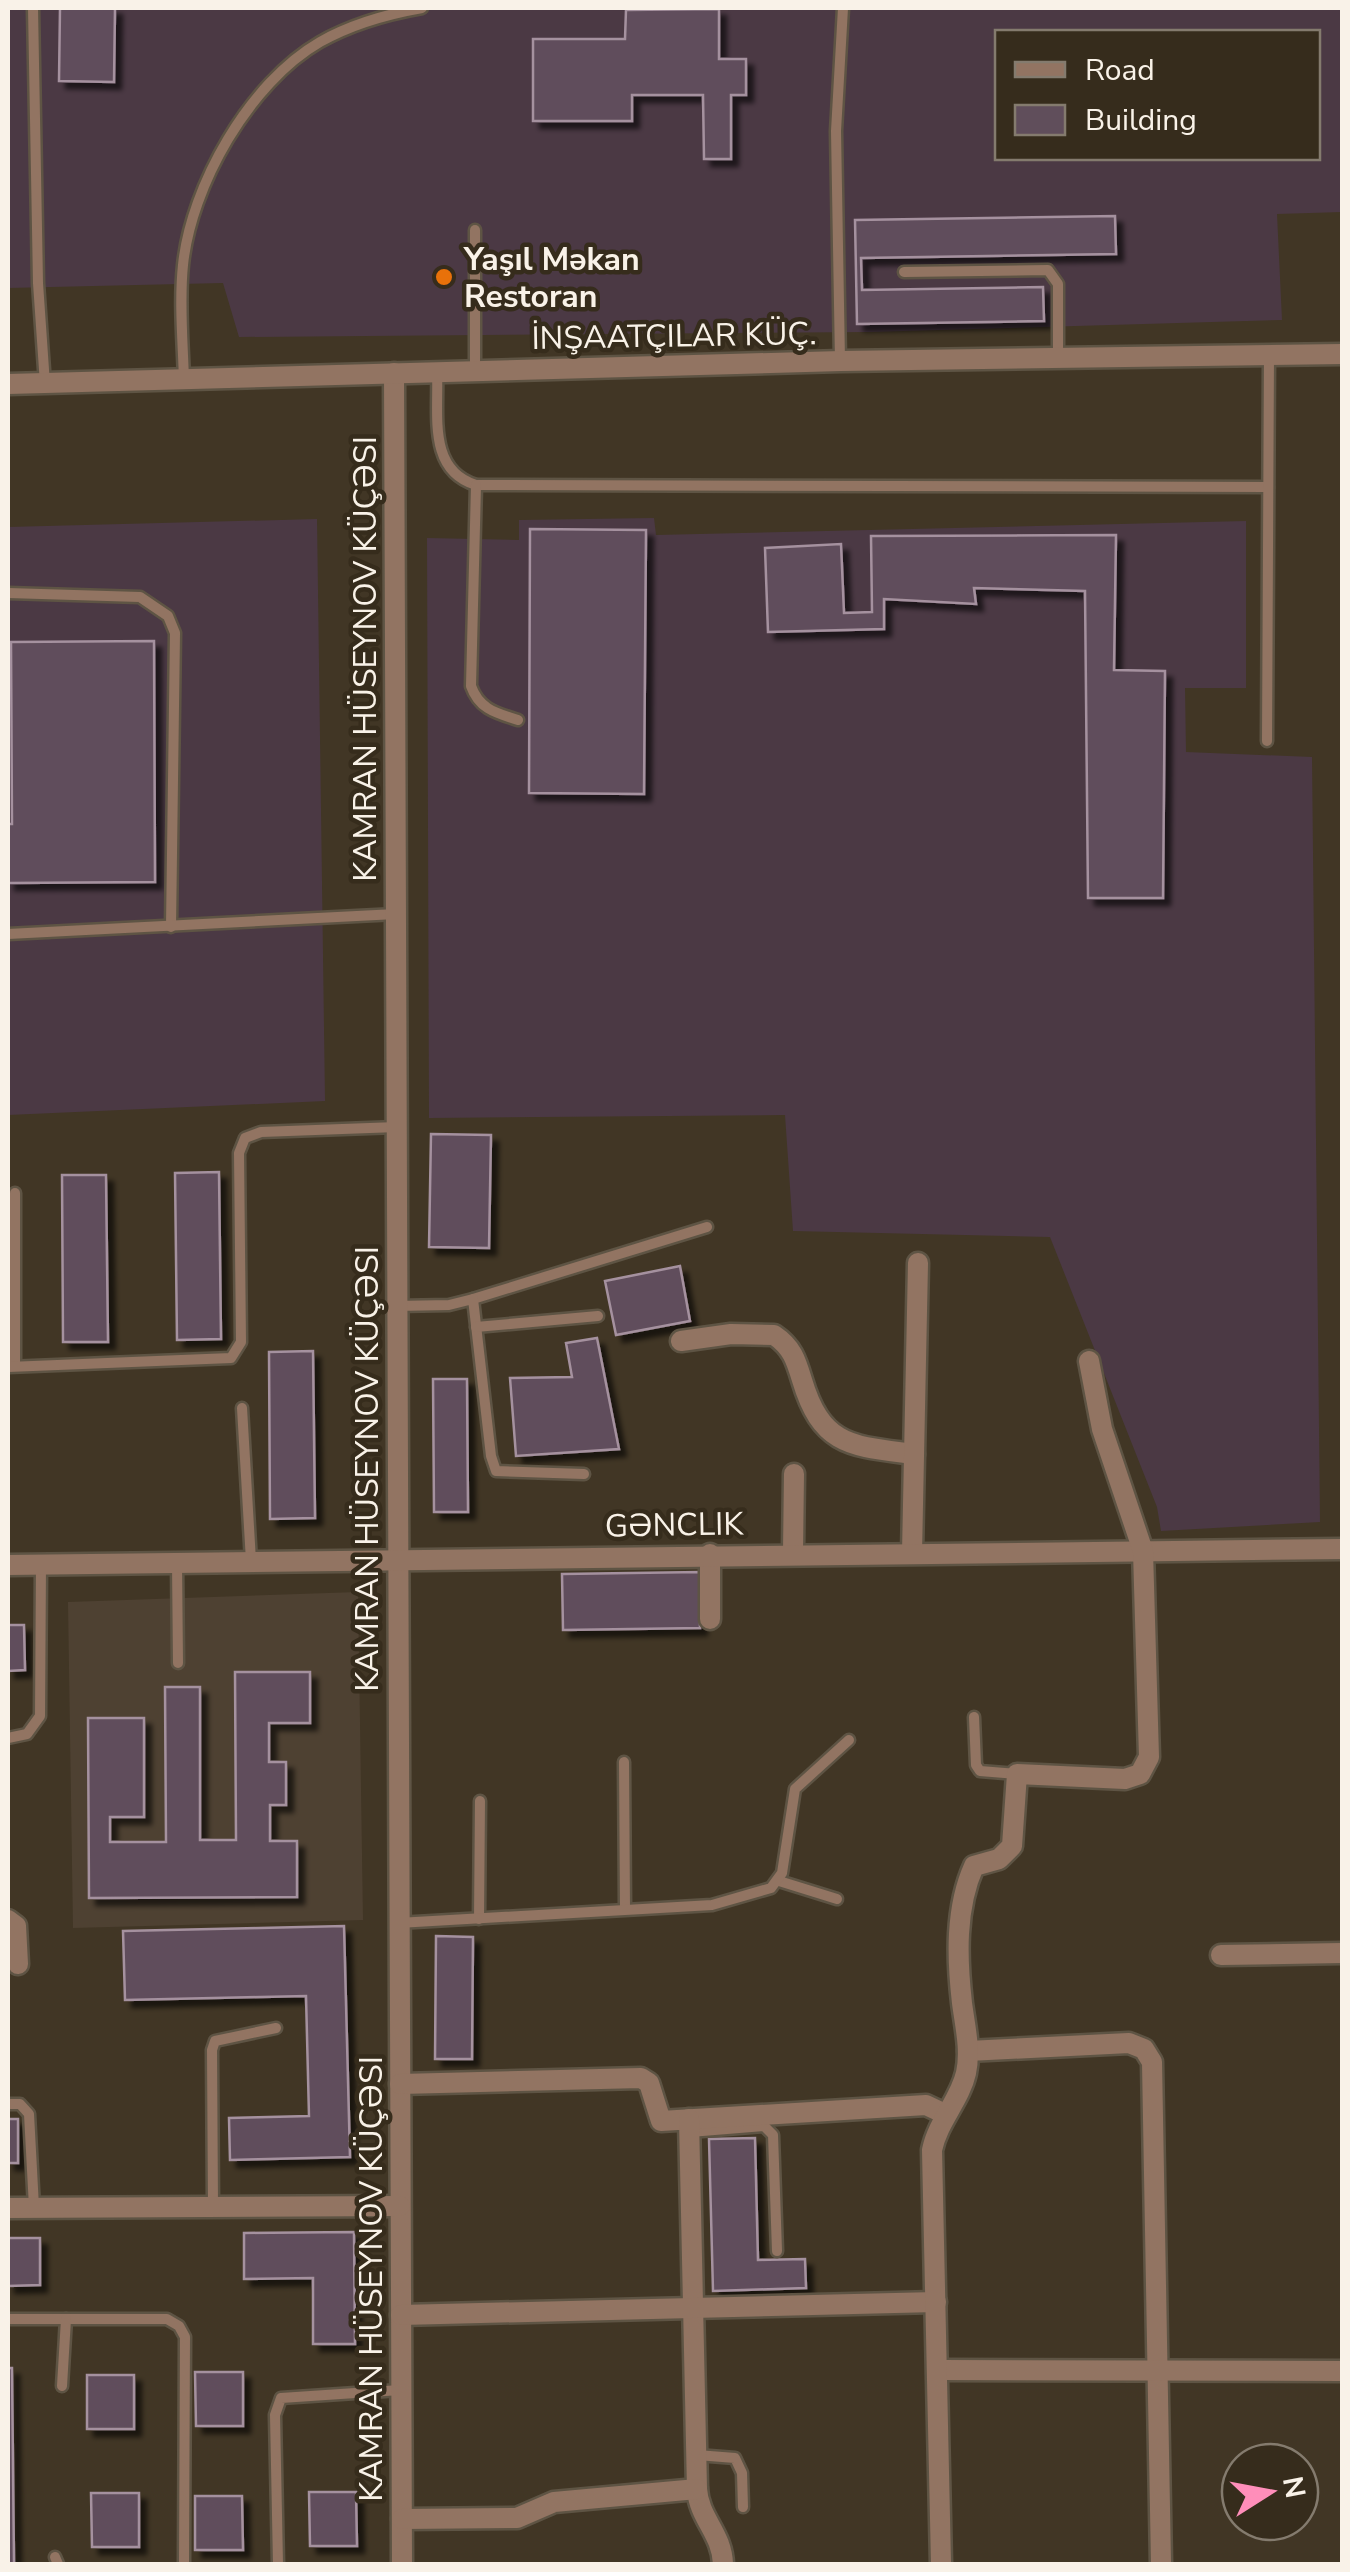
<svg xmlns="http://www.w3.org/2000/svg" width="1350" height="2572" font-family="'Nunito Sans',sans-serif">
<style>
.industrial{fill:#4b3944;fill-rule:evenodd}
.education{fill:#4e4132}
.building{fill:#604e5b;stroke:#a5919f;stroke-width:2.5;filter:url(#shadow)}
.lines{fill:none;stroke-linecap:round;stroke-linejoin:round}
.service-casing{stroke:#5e5444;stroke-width:15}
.minor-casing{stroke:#5e5444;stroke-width:25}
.service{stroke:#927462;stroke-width:10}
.minor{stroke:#927462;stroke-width:20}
.food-dot{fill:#e8710a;stroke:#362c1c;stroke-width:4}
.labels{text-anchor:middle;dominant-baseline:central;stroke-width:9;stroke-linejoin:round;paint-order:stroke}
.poi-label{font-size:32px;font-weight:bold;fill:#f9f2e8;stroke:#362c1c;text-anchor:start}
.street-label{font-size:32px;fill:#f9f2e8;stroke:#362c1c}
</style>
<defs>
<filter id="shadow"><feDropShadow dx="7" dy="7" stdDeviation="2.5" flood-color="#0009"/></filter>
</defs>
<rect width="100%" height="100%" fill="#413625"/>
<g class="industrial">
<path d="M 8,8 L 1342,8 L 1342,212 L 1277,214 L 1282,320 L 869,332 L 239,337 L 223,283 L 8,288 ZM 998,32 L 1318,32 L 1318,158 L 998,158 Z"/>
<path d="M 654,518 L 656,535 L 1246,521 L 1246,688 L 1185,688 L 1186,752 L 1312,757 L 1320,1522 L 1161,1531 L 1157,1507 L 1050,1237 L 793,1231 L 785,1115 L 429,1118 L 427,538 L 519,540 L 519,520 Z"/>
<path d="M 317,519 L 325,1101 L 8,1115 L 8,527 Z"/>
</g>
<path class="education" d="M 358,1592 L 363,1920 L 73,1928 L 68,1602 Z"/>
<g class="building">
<path d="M 60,8 L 115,8 L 114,82 L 59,81 Z"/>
<path d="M 719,9 L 719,59 L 746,59 L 746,95 L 731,95 L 731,159 L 704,159 L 703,95 L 632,95 L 632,121 L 533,121 L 533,39 L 625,39 L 626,10 Z"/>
<path d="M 1115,216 L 1116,254 L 861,258 L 862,290 L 1043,287 L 1044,321 L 857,324 L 855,220 Z"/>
<path d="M 530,529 L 646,530 L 644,794 L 529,793 Z"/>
<path d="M 1116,535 L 1114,670 L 1165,671 L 1163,898 L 1088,898 L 1085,591 L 974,588 L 976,604 L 884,599 L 884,629 L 768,632 L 765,548 L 841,544 L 844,613 L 872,612 L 871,536 Z"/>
<path d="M 154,641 L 155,882 L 8,883 L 8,824 L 12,824 L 11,642 Z"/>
<path d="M 431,1134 L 491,1135 L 489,1248 L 429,1247 Z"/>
<path d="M 219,1172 L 221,1339 L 177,1340 L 175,1173 Z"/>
<path d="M 62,1175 L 106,1175 L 108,1342 L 63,1342 Z"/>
<path d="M 680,1266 L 690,1321 L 616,1335 L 605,1281 Z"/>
<path d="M 597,1338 L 619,1449 L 516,1456 L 510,1378 L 572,1377 L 566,1343 Z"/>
<path d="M 313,1351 L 315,1518 L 270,1519 L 269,1352 Z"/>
<path d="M 433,1379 L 467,1379 L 468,1512 L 434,1512 Z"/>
<path d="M 700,1572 L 700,1628 L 563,1630 L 562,1574 Z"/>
<path d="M 8,1625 L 24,1625 L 25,1670 L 8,1671 Z"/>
<path d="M 235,1672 L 310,1672 L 310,1723 L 269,1723 L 269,1762 L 286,1762 L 286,1805 L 270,1805 L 270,1841 L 297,1841 L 297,1897 L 89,1898 L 88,1718 L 144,1718 L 144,1817 L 110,1817 L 110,1842 L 166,1842 L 165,1687 L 200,1687 L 200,1840 L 236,1840 Z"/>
<path d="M 344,1926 L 350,2157 L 230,2160 L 229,2118 L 309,2116 L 306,1996 L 125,2000 L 123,1931 Z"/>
<path d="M 436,1936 L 473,1937 L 472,2059 L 435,2059 Z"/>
<rect x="8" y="2119" width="10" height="44"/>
<path d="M 755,2138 L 758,2260 L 805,2259 L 806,2288 L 713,2291 L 709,2139 Z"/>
<path d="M 354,2232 L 355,2344 L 313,2344 L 313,2278 L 244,2279 L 244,2233 Z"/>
<path d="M 8,2238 L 40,2238 L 40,2285 L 8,2286 Z"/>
<path d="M 8,2368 L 12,2368 L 14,2564 L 8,2564 Z"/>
<path d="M 195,2372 L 243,2372 L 243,2426 L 196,2426 Z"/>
<rect x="87" y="2375" width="47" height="54"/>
<path d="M 309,2492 L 356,2492 L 357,2546 L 310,2546 Z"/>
<path d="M 91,2493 L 139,2493 L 139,2547 L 92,2547 Z"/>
<path d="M 195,2496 L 242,2496 L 243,2550 L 195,2550 Z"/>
</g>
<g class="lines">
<defs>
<g id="service">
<path d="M 33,8 L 38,283 L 45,384"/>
<path d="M 475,230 L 475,371"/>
<path d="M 904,272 L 1048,270 L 1058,284 L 1058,357"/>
<path d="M 840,361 L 836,131 L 843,8"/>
<path d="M 437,372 C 439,414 427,470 476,485 L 1268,487"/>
<path d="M 184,381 C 183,343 179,303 183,265 C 191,186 249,83 320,42 C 350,25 388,14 422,8"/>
<path d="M 476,485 L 471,686 C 479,709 496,713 518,720"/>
<path d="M 8,593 L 140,597 L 168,616 L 175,633 L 171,927"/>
<path d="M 1267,741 L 1269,355"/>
<path d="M 8,934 L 396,914"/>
<path d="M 473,1299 L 707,1227"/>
<path d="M 396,1306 L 449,1305 L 473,1299 L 491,1456 L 496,1471 L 584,1474"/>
<path d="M 476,1327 L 598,1316"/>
<path d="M 15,1366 L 15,1193"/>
<path d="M 8,1367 L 231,1358 L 241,1342 L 239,1153 L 245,1138 L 261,1132 L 397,1127"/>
<path d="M 242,1408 L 251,1561"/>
<path d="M 177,1563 L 178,1663"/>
<path d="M 974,1717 L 976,1765 L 980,1771 L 1017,1774"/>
<path d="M 8,1738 L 27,1734 L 40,1716 L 41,1565"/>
<path d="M 624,1762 L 625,1908"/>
<path d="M 779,1881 L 837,1899"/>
<path d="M 479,1919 L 480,1801"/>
<path d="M 398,1923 L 712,1905 L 771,1888 L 782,1873 L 795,1789 L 849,1740"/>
<path d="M 8,2104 L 20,2104 L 29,2114 L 34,2207"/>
<path d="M 690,2132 L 764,2126 L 773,2135 L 777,2251"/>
<path d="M 213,2206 L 212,2050 L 215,2041 L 276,2028"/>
<path d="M 8,2319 L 167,2319 L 179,2326 L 185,2337 L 184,2564"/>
<path d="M 62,2386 L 66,2319"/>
<path d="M 697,2455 L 735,2458 L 742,2473 L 743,2507"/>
<path d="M 55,2557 L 58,2564"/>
<path d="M 278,2564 L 275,2415 L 281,2398 L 400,2390"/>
</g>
<g id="minor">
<path d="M 394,373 L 402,2564"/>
<path d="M 8,384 L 841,361 L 1342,354"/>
<path d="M 681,1341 L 731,1334 L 774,1335 C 792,1347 796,1360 802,1380 C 822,1447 852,1446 914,1454"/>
<path d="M 793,1552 L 794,1474"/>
<path d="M 912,1553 L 918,1263"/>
<path d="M 710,1554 L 710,1619"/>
<path d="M 8,1565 L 1342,1549"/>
<path d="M 8,1920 L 16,1926 L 18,1964"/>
<path d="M 1221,1955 L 1342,1953"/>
<path d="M 968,2051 L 1129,2043 L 1144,2049 L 1152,2062 L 1161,2564"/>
<path d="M 400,2084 L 641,2078 L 649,2083 L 661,2121 L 926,2105 L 945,2114"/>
<path d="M 689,2119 L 697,2489 C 699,2519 722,2533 723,2564"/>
<path d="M 8,2208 L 400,2206"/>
<path d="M 401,2315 L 936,2302"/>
<path d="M 940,2370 L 1342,2371"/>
<path d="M 402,2519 L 517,2518 L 554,2502 L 697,2489"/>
<path d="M 941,2564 L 932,2150 C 938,2121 960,2100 966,2073 C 971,2050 965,2026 962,2003 C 957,1959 955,1908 974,1866 L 999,1859 L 1012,1846 L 1017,1774 L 1125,1779 L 1140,1774 L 1149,1757 L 1143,1551 L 1102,1429 L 1089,1361"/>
</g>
</defs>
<use href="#service" class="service-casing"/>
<use href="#minor" class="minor-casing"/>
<use href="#service" class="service"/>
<use href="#minor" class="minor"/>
</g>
<circle class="food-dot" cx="444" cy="277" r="10"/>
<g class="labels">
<g class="poi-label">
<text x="464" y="259">Yaşıl Məkan<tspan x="464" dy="37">Restoran</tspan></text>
</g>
<g class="street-label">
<text transform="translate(674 336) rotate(-1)">İNŞAATÇILAR KÜÇ.</text>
<text transform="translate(365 659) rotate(-90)">KAMRAN HÜSEYNOV KÜÇƏSI</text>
<text transform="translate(367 1469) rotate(-90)">KAMRAN HÜSEYNOV KÜÇƏSI</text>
<text transform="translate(674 1525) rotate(-1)">GƏNCLIK</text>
<text transform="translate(371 2279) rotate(-90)">KAMRAN HÜSEYNOV KÜÇƏSI</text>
</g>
</g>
<rect width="1350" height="2572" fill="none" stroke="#f9f2e8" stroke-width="20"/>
<rect x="995" y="30" width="325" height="130" fill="#362c1c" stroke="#847b6e" stroke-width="2.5"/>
<rect x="1015" y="62" width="50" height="15" fill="#927462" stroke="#847b6e" stroke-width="2.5"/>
<text x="1085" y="80" font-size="30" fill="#f9f2e8">Road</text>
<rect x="1015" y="105" width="50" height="30" fill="#604e5b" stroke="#847b6e" stroke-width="2.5"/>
<text x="1085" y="130" font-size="30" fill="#f9f2e8">Building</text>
<g transform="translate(1270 2492) rotate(79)"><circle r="48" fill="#362c1c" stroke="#847b6e" stroke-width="2.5"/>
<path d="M0-8L18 38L0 25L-18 38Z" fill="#ff8eba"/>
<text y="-15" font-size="28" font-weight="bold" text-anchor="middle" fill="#f9f2e8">N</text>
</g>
</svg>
